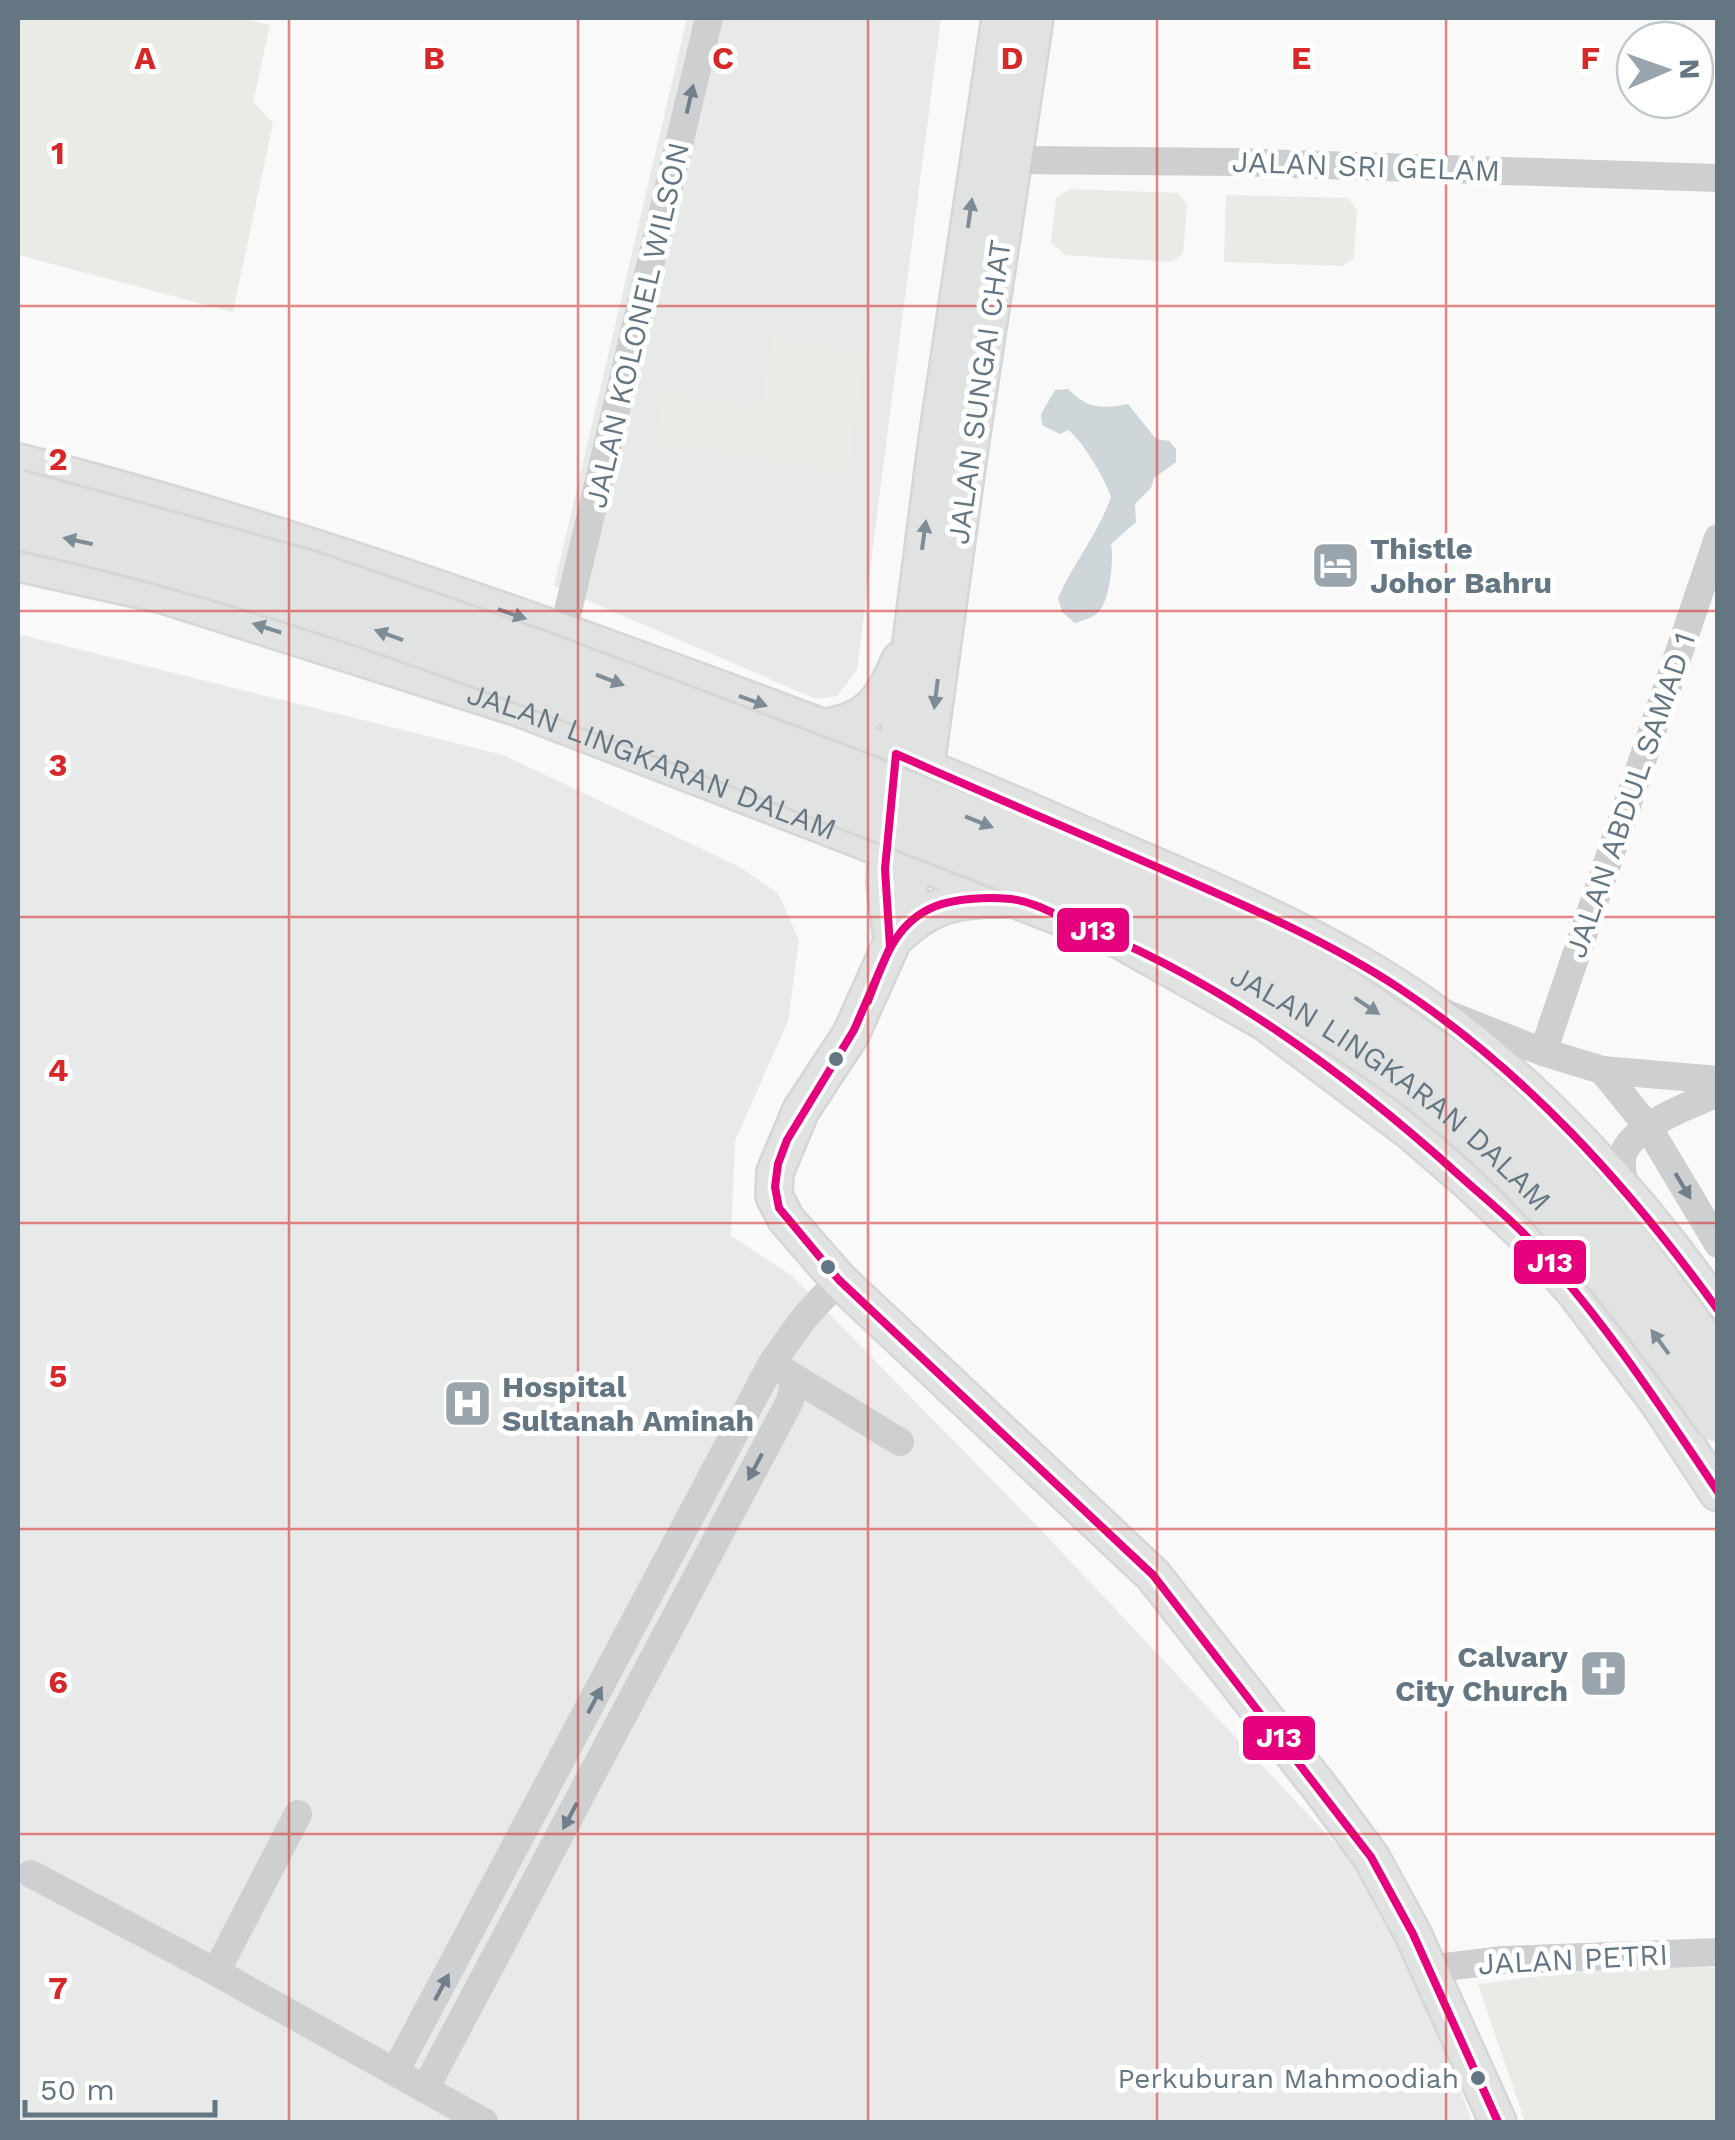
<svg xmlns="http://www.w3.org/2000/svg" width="1735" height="2140" font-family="'Work Sans',sans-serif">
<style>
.built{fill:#e8e9e9}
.green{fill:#e8ebe6}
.water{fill:#ced6d9}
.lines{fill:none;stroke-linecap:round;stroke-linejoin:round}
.major-casing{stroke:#d5d6d7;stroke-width:40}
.minor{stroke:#cecfd0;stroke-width:28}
.major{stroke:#e1e2e2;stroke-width:35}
.highway-bridge-casing{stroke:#d5d6d6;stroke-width:48;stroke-linecap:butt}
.highway-bridge{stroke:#e1e2e2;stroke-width:42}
.bus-1-casing{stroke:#fff;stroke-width:15}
.bus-1{stroke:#e5007d;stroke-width:8}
.oneway{fill:#707f8b}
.oneway2{fill:#7e8c96}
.grid{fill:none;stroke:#d62828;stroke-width:2.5;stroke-opacity:0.55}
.bus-dot{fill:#657683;stroke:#fff;stroke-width:4}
.labels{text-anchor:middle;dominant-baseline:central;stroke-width:10;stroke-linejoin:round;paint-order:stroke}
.bus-label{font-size:28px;fill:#657683;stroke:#fff;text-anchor:end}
.street-label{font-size:30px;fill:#657683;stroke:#fff}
.poi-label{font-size:30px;font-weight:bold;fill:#657683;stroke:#fff;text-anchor:start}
.grid-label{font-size:32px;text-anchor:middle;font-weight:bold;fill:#d62828;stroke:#fff;stroke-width:10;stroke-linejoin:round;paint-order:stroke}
.line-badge{stroke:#fff;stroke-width:4}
.badge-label{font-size:28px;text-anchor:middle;font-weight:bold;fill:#fff}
</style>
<rect width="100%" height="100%" fill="#f9f9f9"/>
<g class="built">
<path d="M 687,18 L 941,18 L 857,670 L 837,696 L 816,699 L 554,586 Z"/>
<path d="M 18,634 L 503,755 L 738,866 L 778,893 L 799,940 L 788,1021 L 735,1141 L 731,1236 L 791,1275 L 1042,1531 L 1365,1875 L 1422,1984 L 1472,2122 L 18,2122 Z"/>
</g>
<g class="green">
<path d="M 18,18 L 240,18 L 270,25 L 253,102 L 273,123 L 233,312 L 18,255 Z"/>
<path d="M 1070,189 L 1178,193 L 1187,204 L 1183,253 L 1172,262 L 1065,255 L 1051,242 L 1056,198 Z"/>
<path d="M 1226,195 L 1349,198 L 1357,211 L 1354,258 L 1343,266 L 1224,262 Z"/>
<path d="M 772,335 L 867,352 L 848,475 L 653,445 L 664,391 L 760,405 Z"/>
<path d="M 1666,1961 L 1717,1968 L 1717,2122 L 1525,2122 L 1478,1984 Z"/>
</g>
<path class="water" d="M 1068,389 C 1088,409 1101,409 1128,404 L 1156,439 L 1169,441 L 1176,449 L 1176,462 L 1154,478 L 1151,488 L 1135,504 L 1136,522 L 1111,544 C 1114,557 1110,595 1102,607 C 1097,617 1084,620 1075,623 L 1062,612 L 1058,598 C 1074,562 1098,534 1111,497 C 1105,479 1083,441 1068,430 L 1060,434 L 1042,425 L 1041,414 L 1055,390 Z"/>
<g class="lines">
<defs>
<g id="major">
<path d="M 1035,18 L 968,459 L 906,911 L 851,1034 L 801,1110 L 775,1172 L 774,1196 L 786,1219 L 839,1280 L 1153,1575 L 1321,1789 L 1371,1857 L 1413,1934 L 1498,2122"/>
<path d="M 18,462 C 222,514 422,581 621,653 C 771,707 919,762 1065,827 C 1186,880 1313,928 1422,1004 C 1535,1083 1640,1198 1718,1311"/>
<path id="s1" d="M 18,563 L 163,595 L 519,708 L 1120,940 L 1265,1022 L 1410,1131 L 1470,1183 L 1525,1235 L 1575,1292 L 1658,1402 L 1718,1493"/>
<path d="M 827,727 C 871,720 883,699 900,660"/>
<path d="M 894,775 L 937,440 L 1000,18"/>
<path d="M 888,826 L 885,882 L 892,939"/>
<path d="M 896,937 C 930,905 956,898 1003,899"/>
</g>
</defs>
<use href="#major" class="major-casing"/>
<g class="minor">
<path d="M 1014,160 L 1235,162 L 1718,178"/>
<path d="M 563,632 L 709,18"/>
<path d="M 1447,1014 L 1543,1052 L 1602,1070 L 1718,1080"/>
<path d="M 1543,1052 L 1718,538"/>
<path d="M 1602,1070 L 1648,1127 L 1718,1244"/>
<path d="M 1625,1191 C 1624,1181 1621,1169 1622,1159 C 1626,1128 1692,1104 1718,1093"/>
<path d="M 782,1370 L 900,1442"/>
<path d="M 31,1874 L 216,1972 L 484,2122"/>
<path d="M 1429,1969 L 1503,1960 L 1718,1952"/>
<path d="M 216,1972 L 298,1814"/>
<path d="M 395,2072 L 772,1363 L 804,1318 L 839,1280"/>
<path d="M 425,2089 L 790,1401 L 795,1379"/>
</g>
<use href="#major" class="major"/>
<defs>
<g id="highway-bridge">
<path d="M 18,492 L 308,572 L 530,649 L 864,776 L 1129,882 L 1240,933 L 1328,979 L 1448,1061 L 1539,1140 L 1623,1234 L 1718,1363"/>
<path id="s2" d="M 18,528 C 284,584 541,688 794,787 C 1014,873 1241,950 1430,1098 C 1546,1189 1631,1302 1718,1421"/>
</g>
</defs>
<use href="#highway-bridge" class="highway-bridge-casing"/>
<use href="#highway-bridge" class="highway-bridge"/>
<defs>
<g id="bus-1">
<path d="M 868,1001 C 883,963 894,922 936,906 C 958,898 988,897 1011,899 C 1032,901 1056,915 1075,923 C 1218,978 1347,1074 1460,1176 C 1482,1196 1506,1215 1527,1237 C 1600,1314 1659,1404 1718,1492"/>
<path d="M 1498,2122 L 1413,1934 L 1371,1857 L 1153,1575 L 839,1280 L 779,1208 L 775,1187 L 778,1164 L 787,1140 L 854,1030 L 890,947 L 885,869 L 896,754 C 988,795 1082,834 1175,875 C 1251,908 1329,942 1399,988 C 1526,1072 1629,1187 1718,1310"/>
</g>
</defs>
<use href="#bus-1" class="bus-1-casing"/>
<use href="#bus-1" class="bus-1"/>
</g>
<defs><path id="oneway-solid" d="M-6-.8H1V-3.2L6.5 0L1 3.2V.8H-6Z" transform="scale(2.5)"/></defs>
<g class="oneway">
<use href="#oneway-solid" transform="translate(690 99) rotate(-77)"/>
<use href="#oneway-solid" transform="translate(1683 1186) rotate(59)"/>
<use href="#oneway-solid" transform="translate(755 1467) rotate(118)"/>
<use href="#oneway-solid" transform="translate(595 1700) rotate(-62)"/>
<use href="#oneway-solid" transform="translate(570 1816) rotate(118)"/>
<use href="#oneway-solid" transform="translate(442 1987) rotate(-62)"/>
</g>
<g class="oneway2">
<use href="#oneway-solid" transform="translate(970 213) rotate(-82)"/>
<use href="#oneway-solid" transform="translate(924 535) rotate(-82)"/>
<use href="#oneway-solid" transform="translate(78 541) rotate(-168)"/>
<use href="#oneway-solid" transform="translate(512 614) rotate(19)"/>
<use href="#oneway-solid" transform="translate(267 628) rotate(-162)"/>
<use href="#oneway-solid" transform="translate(389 635) rotate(-160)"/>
<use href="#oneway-solid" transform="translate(610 680) rotate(21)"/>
<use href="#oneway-solid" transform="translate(936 694) rotate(97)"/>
<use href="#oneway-solid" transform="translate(753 701) rotate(20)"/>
<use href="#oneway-solid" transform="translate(979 822) rotate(22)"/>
<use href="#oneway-solid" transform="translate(1367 1006) rotate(34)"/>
<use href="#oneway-solid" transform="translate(1660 1342) rotate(-126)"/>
</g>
<path class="grid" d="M 289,18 L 289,2122M 578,18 L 578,2122M 868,18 L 868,2122M 1157,18 L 1157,2122M 1446,18 L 1446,2122M 18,306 L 1718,306M 18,611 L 1718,611M 18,917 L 1718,917M 18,1223 L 1718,1223M 18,1529 L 1718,1529M 18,1834 L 1718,1834"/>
<defs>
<symbol id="hotel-square" viewBox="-11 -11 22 22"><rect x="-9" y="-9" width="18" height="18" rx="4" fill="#99a4ac" stroke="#fff"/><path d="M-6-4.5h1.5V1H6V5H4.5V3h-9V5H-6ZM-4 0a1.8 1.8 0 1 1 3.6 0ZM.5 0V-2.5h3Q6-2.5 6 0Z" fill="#fff"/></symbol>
<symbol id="hospital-square" viewBox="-11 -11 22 22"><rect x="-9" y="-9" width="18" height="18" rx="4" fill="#99a4ac" stroke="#fff"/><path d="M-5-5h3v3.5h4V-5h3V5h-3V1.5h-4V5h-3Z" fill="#fff"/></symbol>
<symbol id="church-square" viewBox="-11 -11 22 22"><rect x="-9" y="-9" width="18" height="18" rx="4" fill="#99a4ac" stroke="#fff"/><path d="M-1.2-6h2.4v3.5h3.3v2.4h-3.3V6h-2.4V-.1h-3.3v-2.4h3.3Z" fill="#fff"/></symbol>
</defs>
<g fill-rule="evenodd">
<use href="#hotel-square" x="1308" y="538" width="55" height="55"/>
<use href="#hospital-square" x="440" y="1376" width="55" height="55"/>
<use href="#church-square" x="1576" y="1646" width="55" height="55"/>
</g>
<g class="bus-dot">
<circle cx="836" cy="1059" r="9"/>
<circle cx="828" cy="1267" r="9"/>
<circle cx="1478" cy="2078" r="9"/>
</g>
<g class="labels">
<g class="bus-label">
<text x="1459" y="2078">Perkuburan Mahmoodiah</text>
</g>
<g class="street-label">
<text transform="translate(1366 166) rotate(2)">JALAN SRI GELAM</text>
<text transform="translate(637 325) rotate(-77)">JALAN KOLONEL WILSON</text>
<text transform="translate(979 392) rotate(-82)">JALAN SUNGAI CHAT</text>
<text stroke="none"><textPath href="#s1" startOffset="665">JALAN LINGKARAN DALAM</textPath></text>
<text transform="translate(1630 795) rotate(-71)">JALAN ABDUL SAMAD 1</text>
<text stroke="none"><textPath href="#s2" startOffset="1492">JALAN LINGKARAN DALAM</textPath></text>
<text transform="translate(1573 1959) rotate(-3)">JALAN PETRI</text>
</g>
<g class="poi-label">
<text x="1370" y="548">Thistle<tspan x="1370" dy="34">Johor Bahru</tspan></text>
<text x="502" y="1386">Hospital<tspan x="502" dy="34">Sultanah Aminah</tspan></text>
<text x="1568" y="1656" text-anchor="end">Calvary<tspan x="1568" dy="34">City Church</tspan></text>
</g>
</g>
<g class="grid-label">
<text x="145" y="69">A</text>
<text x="434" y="69">B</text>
<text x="723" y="69">C</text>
<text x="1012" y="69">D</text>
<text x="1301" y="69">E</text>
<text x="1590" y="69">F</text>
<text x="58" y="164">1</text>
<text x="58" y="470">2</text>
<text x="58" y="776">3</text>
<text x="58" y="1081">4</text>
<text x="58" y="1387">5</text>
<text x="58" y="1693">6</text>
<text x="58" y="1999">7</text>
</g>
<g class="line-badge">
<rect x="1055" y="906" width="76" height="48" rx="10" fill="#e5007d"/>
<rect x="1512" y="1238" width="76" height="48" rx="10" fill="#e5007d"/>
<rect x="1241" y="1714" width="76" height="48" rx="10" fill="#e5007d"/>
</g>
<g class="badge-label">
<text x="1093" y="940">J13</text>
<text x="1550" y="1272">J13</text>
<text x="1279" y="1747">J13</text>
</g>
<rect width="1735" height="2140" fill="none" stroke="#657683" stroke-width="40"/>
<g transform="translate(1665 70) rotate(88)"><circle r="48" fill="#ffffff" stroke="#c1c8cd" stroke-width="2.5"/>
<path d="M0-8L18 38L0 25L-18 38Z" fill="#99a4ac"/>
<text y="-15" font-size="28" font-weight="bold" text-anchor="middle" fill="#657683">N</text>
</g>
<path d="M25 2100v15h190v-15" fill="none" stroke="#657683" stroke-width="5"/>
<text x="40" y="2100" font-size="30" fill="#657683" stroke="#ffffff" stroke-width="8" paint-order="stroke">50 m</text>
</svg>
